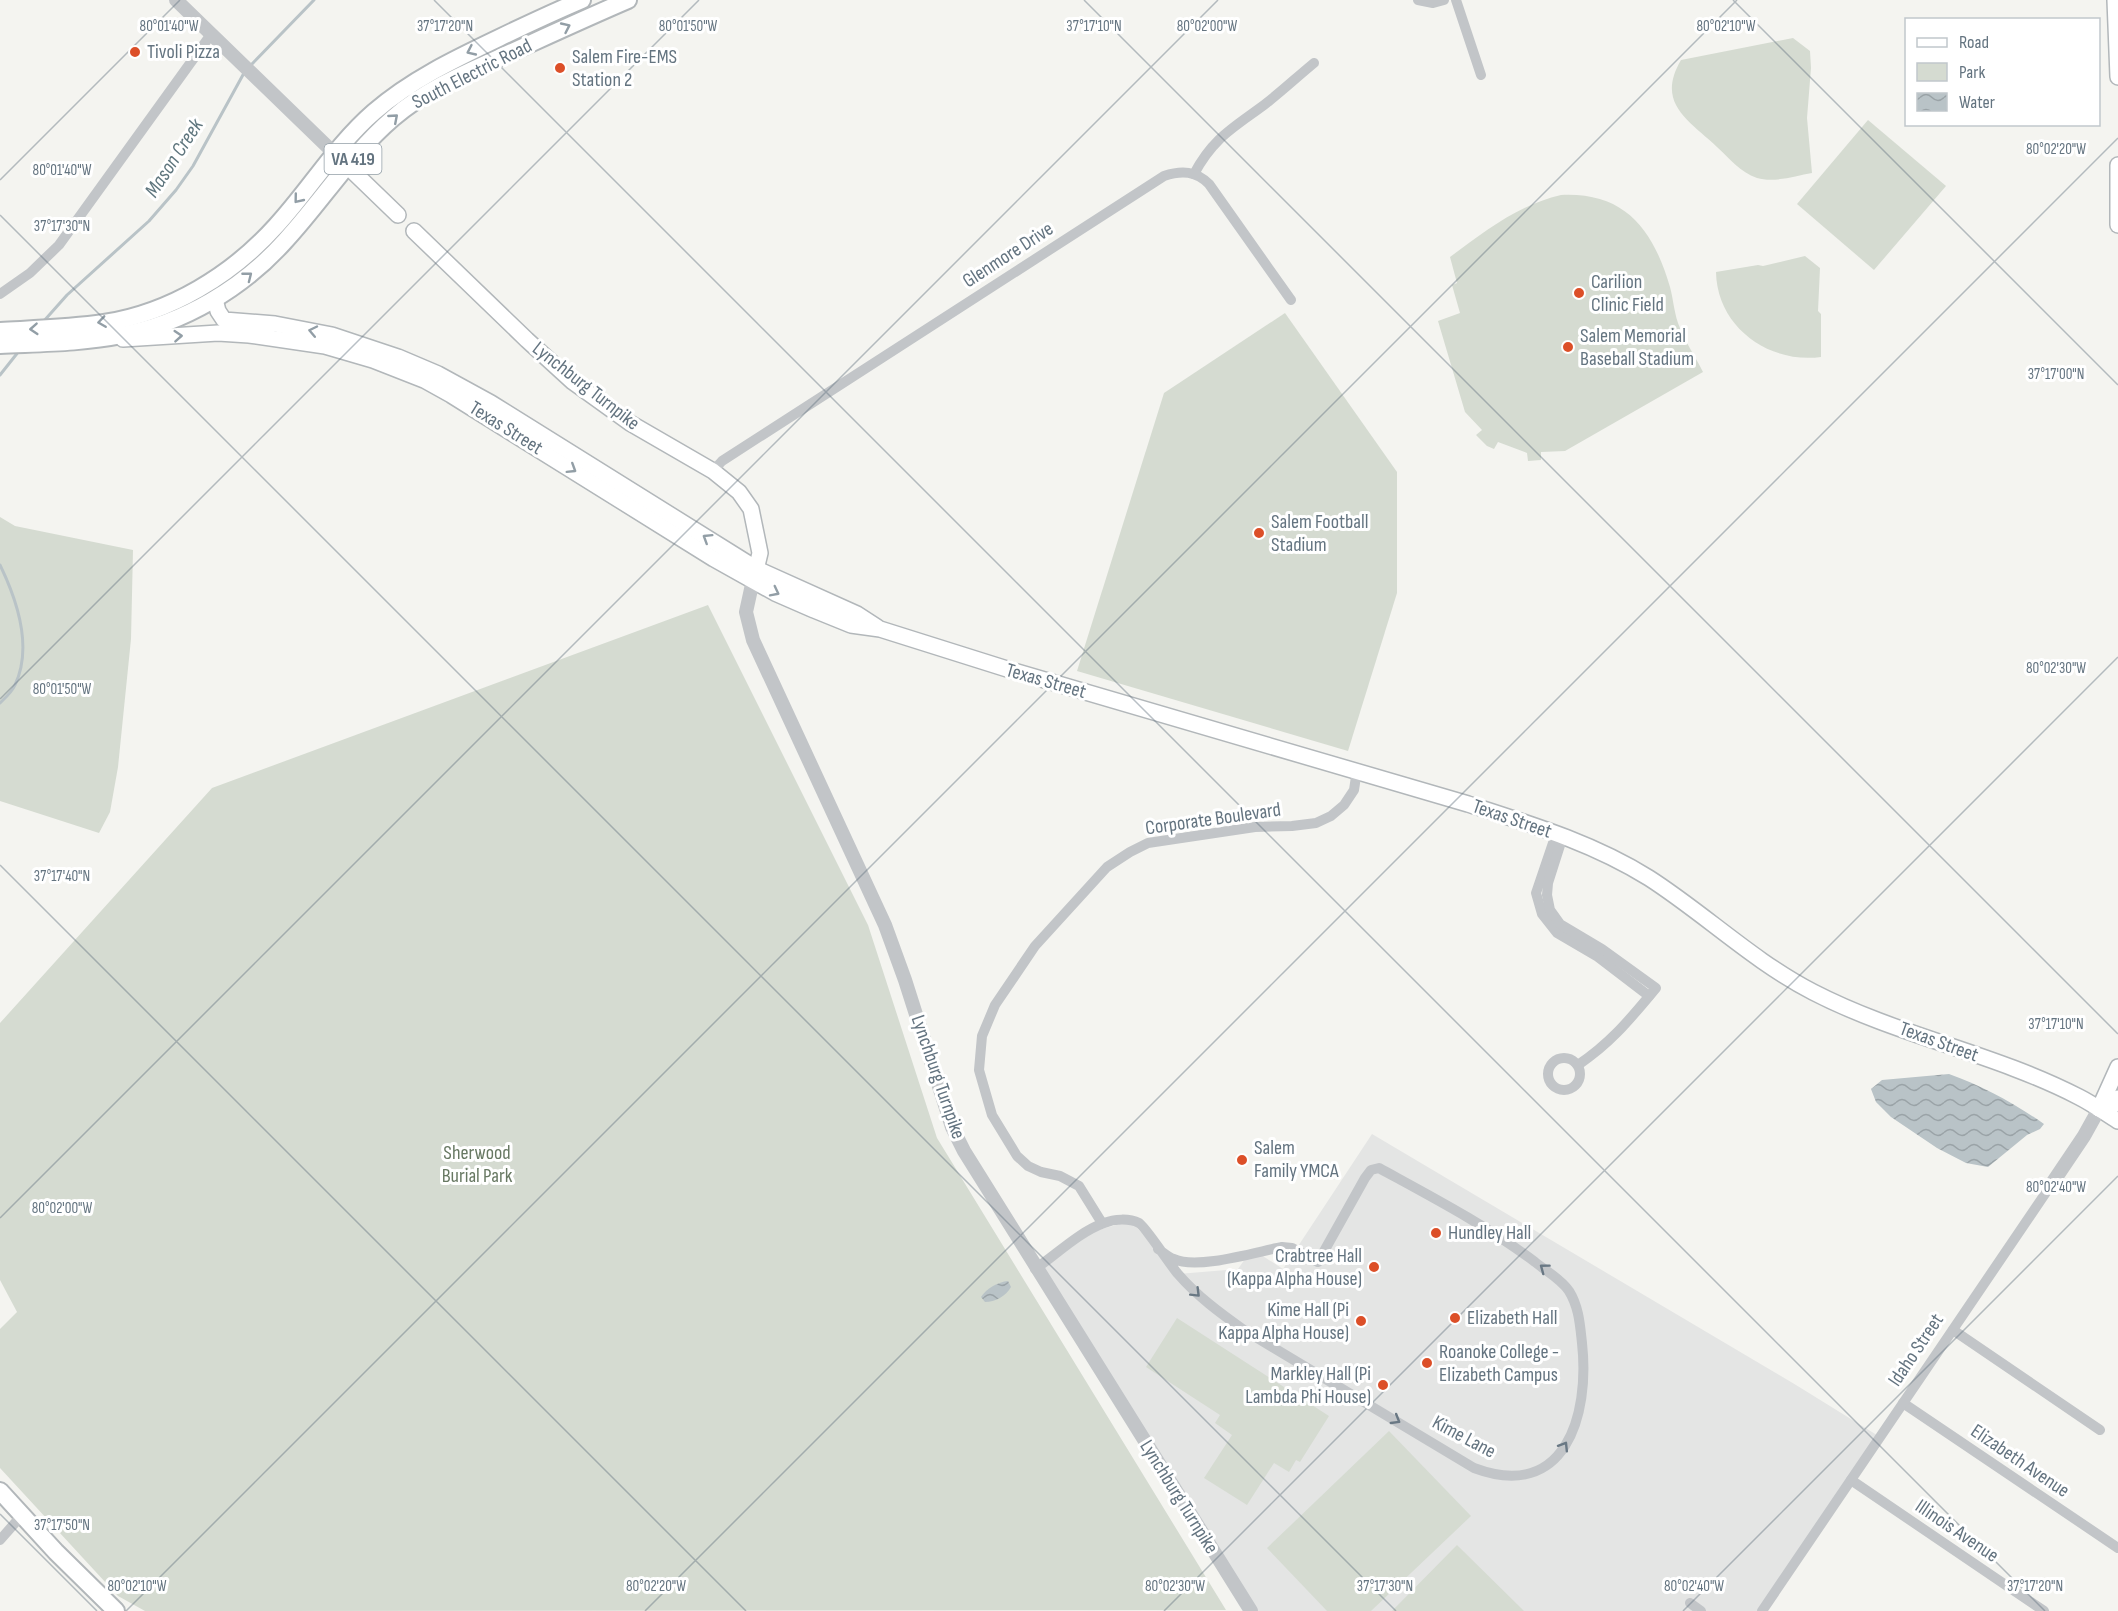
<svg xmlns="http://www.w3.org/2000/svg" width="2118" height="1611" font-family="'Sofia Sans Condensed',sans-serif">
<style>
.built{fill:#e4e5e4}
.green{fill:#d5dbd1}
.water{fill:url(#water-waves)}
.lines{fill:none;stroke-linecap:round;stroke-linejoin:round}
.stream{stroke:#b9c3c7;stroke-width:3}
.secondary-casing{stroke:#b2b7ba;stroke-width:18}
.primary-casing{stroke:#b2b7ba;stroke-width:20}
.minor{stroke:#c2c5c8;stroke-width:10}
.tertiary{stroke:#c2c5c8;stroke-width:14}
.secondary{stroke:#fff;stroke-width:15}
.primary{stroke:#fff;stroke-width:16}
.oneway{stroke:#929ea6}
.oneway2{stroke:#697884}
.ticks{fill:none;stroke:#647480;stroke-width:1.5;stroke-opacity:0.45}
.poi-dot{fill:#dc4f28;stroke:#fff;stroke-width:2}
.labels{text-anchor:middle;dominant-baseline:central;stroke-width:6;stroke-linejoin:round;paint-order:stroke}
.shield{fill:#fff;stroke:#929ea6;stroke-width:1.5}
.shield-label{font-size:18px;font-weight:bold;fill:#647480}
.poi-label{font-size:20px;fill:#647480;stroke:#fff;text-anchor:start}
.street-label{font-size:20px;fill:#647480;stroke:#fff}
.park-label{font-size:20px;fill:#677862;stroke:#fff}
.water-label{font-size:21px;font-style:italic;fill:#5f767e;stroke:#fff}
.ticks-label{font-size:15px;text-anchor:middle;fill:#647480;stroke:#fff;stroke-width:6;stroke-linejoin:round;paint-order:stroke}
</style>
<defs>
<pattern id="water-waves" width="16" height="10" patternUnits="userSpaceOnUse" patternTransform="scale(1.5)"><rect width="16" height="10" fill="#b9c3c7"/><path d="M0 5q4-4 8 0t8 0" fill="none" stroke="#9aa3a7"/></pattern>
</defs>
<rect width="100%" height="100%" fill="#f4f4f0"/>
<path class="built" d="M 1372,1134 L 1796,1385 L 1880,1437 L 1762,1611 L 1251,1611 L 1035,1269 L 1087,1233 L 1131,1221 L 1178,1274 L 1238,1269 L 1252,1249 L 1283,1269 Z"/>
<g class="green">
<path d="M 1793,38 L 1810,51 L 1811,68 L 1807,118 L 1812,173 C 1795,176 1774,183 1757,178 C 1740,172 1730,159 1717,147 C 1690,121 1655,104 1681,60 Z"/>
<path d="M 1868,120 L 1946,186 L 1874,270 L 1797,204 Z"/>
<path d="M 1561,195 C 1625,192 1653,229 1670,287 C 1673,298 1674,311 1678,323 C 1684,340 1695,356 1703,372 L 1565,451 L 1541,452 L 1541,460 L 1528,461 L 1527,453 L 1498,442 L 1494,449 L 1487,446 L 1476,435 L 1482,430 L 1465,412 L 1438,321 L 1460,313 L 1452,285 L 1457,283 L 1450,257 C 1485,231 1518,205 1561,195 Z"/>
<path d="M 1805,256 L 1820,268 L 1818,311 L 1821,314 L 1821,357 C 1769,364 1717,327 1716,272 L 1758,265 L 1763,266 Z"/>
<path d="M 1285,313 L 1397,472 L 1397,593 L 1348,751 L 1077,671 L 1164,393 Z"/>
<path d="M 0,517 L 15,526 L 133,550 L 131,639 L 118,767 L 110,812 L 99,833 L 0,801 Z"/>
<path d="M 708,605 L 868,925 L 937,1138 L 1226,1610 L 145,1611 L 118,1596 L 0,1468 L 0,1329 L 17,1312 L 0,1280 L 0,1023 L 212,788 Z"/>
<path d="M 1177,1318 L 1329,1416 L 1300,1462 L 1296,1460 L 1289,1472 L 1274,1463 L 1247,1505 L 1204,1478 L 1232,1435 L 1215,1423 L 1220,1415 L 1146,1367 Z"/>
<path d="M 1389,1431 L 1471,1516 L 1371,1611 L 1327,1611 L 1267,1548 Z"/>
<path d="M 1457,1545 L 1524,1611 L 1392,1611 Z"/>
</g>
<g class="water">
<path d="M 1949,1074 C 1983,1086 2014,1103 2044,1124 L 2040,1129 L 2027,1135 L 1988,1167 L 1966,1163 L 1937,1148 L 1891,1117 L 1876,1102 L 1871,1089 L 1882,1080 Z"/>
<path d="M 1008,1281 L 1011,1287 C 1006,1296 995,1302 985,1302 L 981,1297 C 987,1288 998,1282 1008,1281 Z"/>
</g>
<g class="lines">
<g class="stream">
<path d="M 250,66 L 314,0"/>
<path d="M 43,322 L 67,295 L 149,221 L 176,190 L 193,166 L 244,73"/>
<path d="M 0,375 L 19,351"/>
<path d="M 0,565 C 17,600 33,647 15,685 C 12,692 5,698 0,703"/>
</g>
<defs>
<g id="secondary">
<path d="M 2115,0 L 2118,77"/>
<path d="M 340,159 L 398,215"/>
<path d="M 2118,165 L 2118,225"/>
<path d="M 414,231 L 527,340 L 573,382 L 630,423 L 713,471 L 739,492 L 751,509 L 760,553 L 754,578"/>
<path d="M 215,299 L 218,311 L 224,320 L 275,324 L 332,335 L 398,357 L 438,374 L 491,403 L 757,569 L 857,614 L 877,627"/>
<path d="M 123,339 L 218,333 L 249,335 L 325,346 L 373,360 L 424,380 L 451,395 L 714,559 L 775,593 L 814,610 L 851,625 L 880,629 L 1007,669 L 1468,804 C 1530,824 1593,843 1649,878 C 1705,914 1753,961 1813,992 C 1898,1036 1994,1053 2079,1097 C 2093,1104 2105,1113 2118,1121"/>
<path d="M 2099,1109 L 2118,1067"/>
<path d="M 2099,1109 L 2114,1105 L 2118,1098"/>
</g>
<g id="primary">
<path d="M 0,331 C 35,329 70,328 104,323 C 170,313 232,275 276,226 C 310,189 336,145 374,112 C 411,80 455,59 499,38 C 526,25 554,12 582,0"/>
<path d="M 0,345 C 41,343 82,343 122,335 C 184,323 243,288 285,241 C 322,201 351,154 393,118 C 425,90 465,73 503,56 C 545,37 586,18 628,0"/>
<path d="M 0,1491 L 56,1552 L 116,1611"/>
</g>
</defs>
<use href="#secondary" class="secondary-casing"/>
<use href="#primary" class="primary-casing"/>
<g class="minor">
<path d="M 1418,0 L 1433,3 L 1444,0"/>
<path d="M 1456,0 L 1481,75"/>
<path d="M 1194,174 C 1213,138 1233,128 1264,105 C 1281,92 1297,77 1314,63"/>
<path d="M 0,294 L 30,273 L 59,245 L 212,33"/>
<path d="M 713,471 L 722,461 L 1164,176 C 1182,170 1196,171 1209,184 L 1291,300"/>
<path d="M 1556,834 L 1536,893 L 1542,914 L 1557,933 L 1598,957 L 1649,996"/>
<path d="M 1563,836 L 1548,883 L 1547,895 L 1550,910 L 1560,924 L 1602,949 L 1656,988 C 1630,1019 1612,1042 1578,1065"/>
<circle cx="1564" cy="1074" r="16"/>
<path d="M 1102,1223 L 1079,1186 L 1060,1176 L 1041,1172 L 1028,1166 L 1017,1156 L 992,1115 L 979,1070 L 982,1036 L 995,1005 L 1035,946 L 1107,867 L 1130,852 L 1148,843 L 1255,827 L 1292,826 L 1316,823 L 1331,816 L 1344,805 L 1354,790 L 1357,770"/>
<path d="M 1035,1269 C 1057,1254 1079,1232 1104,1223 C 1114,1219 1129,1218 1139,1223 C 1145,1226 1170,1265 1178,1274 C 1197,1296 1220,1313 1244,1330 L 1474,1468 C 1565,1502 1590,1416 1582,1343 C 1580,1325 1579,1307 1569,1291 C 1561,1279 1546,1271 1535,1262 C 1486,1225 1432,1197 1379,1168 L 1371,1170 L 1365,1178 L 1318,1262 L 1292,1248 L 1282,1247 C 1256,1252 1197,1270 1174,1259 C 1168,1257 1163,1252 1158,1249"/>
<path d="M 1953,1330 L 2100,1430"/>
<path d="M 1903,1403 L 2118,1548"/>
<path d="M 1851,1480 L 2044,1611"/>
<path d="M 0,1540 L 22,1515"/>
<path d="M 1690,1603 L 1701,1611"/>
<path d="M 1762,1611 L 2049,1188"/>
</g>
<g class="tertiary">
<path d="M 176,0 L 335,154"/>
<path d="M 753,580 L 746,612 L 753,640 L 885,925 L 905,980 L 952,1127 L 964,1151 L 1251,1611"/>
<path d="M 2049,1188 L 2084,1136 L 2099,1109"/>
</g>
<use href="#secondary" class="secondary"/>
<use href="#primary" class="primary"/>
</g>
<defs><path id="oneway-chevron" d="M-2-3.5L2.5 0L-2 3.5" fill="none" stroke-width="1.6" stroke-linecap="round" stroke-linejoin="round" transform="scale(1.5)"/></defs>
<g class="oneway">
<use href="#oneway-chevron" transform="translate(566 27) rotate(-25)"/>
<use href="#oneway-chevron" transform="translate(471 51) rotate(155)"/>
<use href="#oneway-chevron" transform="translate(394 118) rotate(-41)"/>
<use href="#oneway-chevron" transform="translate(298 199) rotate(129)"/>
<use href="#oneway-chevron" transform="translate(248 276) rotate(-38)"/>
<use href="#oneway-chevron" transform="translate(102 322) rotate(172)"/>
<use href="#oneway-chevron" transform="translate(34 329) rotate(176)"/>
<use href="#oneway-chevron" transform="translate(313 331) rotate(-168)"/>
<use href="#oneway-chevron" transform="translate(178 336) rotate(-4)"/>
<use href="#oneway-chevron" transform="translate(572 469) rotate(32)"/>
<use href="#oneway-chevron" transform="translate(707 538) rotate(-148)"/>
<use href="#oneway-chevron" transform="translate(775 592) rotate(27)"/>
</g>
<g class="oneway2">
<use href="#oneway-chevron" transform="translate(1544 1268) rotate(-143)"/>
<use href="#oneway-chevron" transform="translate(1196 1293) rotate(45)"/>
<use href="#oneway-chevron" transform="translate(1396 1420) rotate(31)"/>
<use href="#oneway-chevron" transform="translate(1564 1446) rotate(-58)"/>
</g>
<path class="ticks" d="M 434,0 L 2045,1611M 1084,0 L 2118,1034M 1733,0 L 2118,385M 0,180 L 180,0M 0,215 L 1396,1611M 0,699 L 699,0M 0,865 L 746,1611M 0,1218 L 1218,0M 0,1514 L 97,1611M 126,1611 L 1737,0M 645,1611 L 2118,138M 1164,1611 L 2118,657M 1683,1611 L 2118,1176"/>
<g class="poi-dot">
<circle cx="135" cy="52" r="6"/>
<circle cx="560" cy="68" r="6"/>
<circle cx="1579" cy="293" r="6"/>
<circle cx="1568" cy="347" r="6"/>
<circle cx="1259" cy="533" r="6"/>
<circle cx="1242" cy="1160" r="6"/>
<circle cx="1436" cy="1233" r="6"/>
<circle cx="1374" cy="1267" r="6"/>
<circle cx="1455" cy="1318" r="6"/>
<circle cx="1361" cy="1321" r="6"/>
<circle cx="1427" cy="1363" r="6"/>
<circle cx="1383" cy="1385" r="6"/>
</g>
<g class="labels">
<rect class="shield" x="324.5" y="144" width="57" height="30" rx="4.5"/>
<g class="shield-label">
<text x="353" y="159">VA 419</text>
</g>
<g class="poi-label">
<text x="147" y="52">Tivoli Pizza</text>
<text x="572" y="57">Salem Fire-EMS<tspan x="572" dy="23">Station 2</tspan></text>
<text x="1591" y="282">Carilion<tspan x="1591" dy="23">Clinic Field</tspan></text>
<text x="1580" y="336">Salem Memorial<tspan x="1580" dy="23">Baseball Stadium</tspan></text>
<text x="1271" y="522">Salem Football<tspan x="1271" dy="23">Stadium</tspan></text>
<text x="1254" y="1148">Salem<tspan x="1254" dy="23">Family YMCA</tspan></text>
<text x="1448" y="1233">Hundley Hall</text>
<text x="1362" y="1256" text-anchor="end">Crabtree Hall<tspan x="1362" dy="23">(Kappa Alpha House)</tspan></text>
<text x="1349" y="1310" text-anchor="end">Kime Hall (Pi<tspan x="1349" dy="23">Kappa Alpha House)</tspan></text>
<text x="1467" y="1318">Elizabeth Hall</text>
<text x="1439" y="1352">Roanoke College -<tspan x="1439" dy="23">Elizabeth Campus</tspan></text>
<text x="1371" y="1374" text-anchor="end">Markley Hall (Pi<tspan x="1371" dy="23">Lambda Phi House)</tspan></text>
</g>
<g class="street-label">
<text transform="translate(472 74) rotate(-27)">South Electric Road</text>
<text transform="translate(1008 255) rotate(-33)">Glenmore Drive</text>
<text transform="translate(586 386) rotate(38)">Lynchburg Turnpike</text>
<text transform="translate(506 428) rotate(32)">Texas Street</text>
<text transform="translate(1046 681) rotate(16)">Texas Street</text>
<text transform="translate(1213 819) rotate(-8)">Corporate Boulevard</text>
<text transform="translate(1512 819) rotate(19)">Texas Street</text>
<text transform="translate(1939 1042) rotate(20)">Texas Street</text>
<text transform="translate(938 1077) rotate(71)">Lynchburg Turnpike</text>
<text transform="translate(1916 1350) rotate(-56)">Idaho Street</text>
<text transform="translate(1464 1437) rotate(28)">Kime Lane</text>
<text transform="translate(2020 1461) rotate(34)">Elizabeth Avenue</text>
<text transform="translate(1179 1497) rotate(58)">Lynchburg Turnpike</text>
<text transform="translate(1957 1531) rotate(34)">Illinois Avenue</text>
</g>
<g class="park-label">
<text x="477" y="1153">Sherwood<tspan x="477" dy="23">Burial Park</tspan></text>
</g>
<g class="water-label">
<text transform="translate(174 158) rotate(-57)">Mason Creek</text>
</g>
</g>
<g class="ticks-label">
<text x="169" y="31">80°01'40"W</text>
<text x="445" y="31">37°17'20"N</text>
<text x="688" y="31">80°01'50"W</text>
<text x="1094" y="31">37°17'10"N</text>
<text x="1207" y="31">80°02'00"W</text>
<text x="1726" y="31">80°02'10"W</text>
<text x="2056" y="154">80°02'20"W</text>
<text x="62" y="175">80°01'40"W</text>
<text x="62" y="231">37°17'30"N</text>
<text x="2056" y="379">37°17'00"N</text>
<text x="2056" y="673">80°02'30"W</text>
<text x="62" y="694">80°01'50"W</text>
<text x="62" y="881">37°17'40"N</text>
<text x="2056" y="1029">37°17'10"N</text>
<text x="2056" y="1192">80°02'40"W</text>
<text x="62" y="1213">80°02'00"W</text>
<text x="62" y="1530">37°17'50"N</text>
<text x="137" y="1591">80°02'10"W</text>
<text x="656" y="1591">80°02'20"W</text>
<text x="1175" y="1591">80°02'30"W</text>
<text x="1385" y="1591">37°17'30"N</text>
<text x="1694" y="1591">80°02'40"W</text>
<text x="2035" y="1591">37°17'20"N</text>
</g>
<rect x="1905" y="18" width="195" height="108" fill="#ffffff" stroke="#c1c7cc" stroke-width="1.5"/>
<rect x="1917" y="38" width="30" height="9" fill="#ffffff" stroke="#c1c7cc" stroke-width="1.5"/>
<text x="1959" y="48" font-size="18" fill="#647480">Road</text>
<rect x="1917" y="63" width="30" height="18" fill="#d5dbd1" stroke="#c1c7cc" stroke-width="1.5"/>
<text x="1959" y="78" font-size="18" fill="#647480">Park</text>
<rect x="1917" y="93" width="30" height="18" fill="url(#water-waves)" stroke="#c1c7cc" stroke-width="1.5"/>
<text x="1959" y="108" font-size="18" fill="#647480">Water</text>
</svg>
